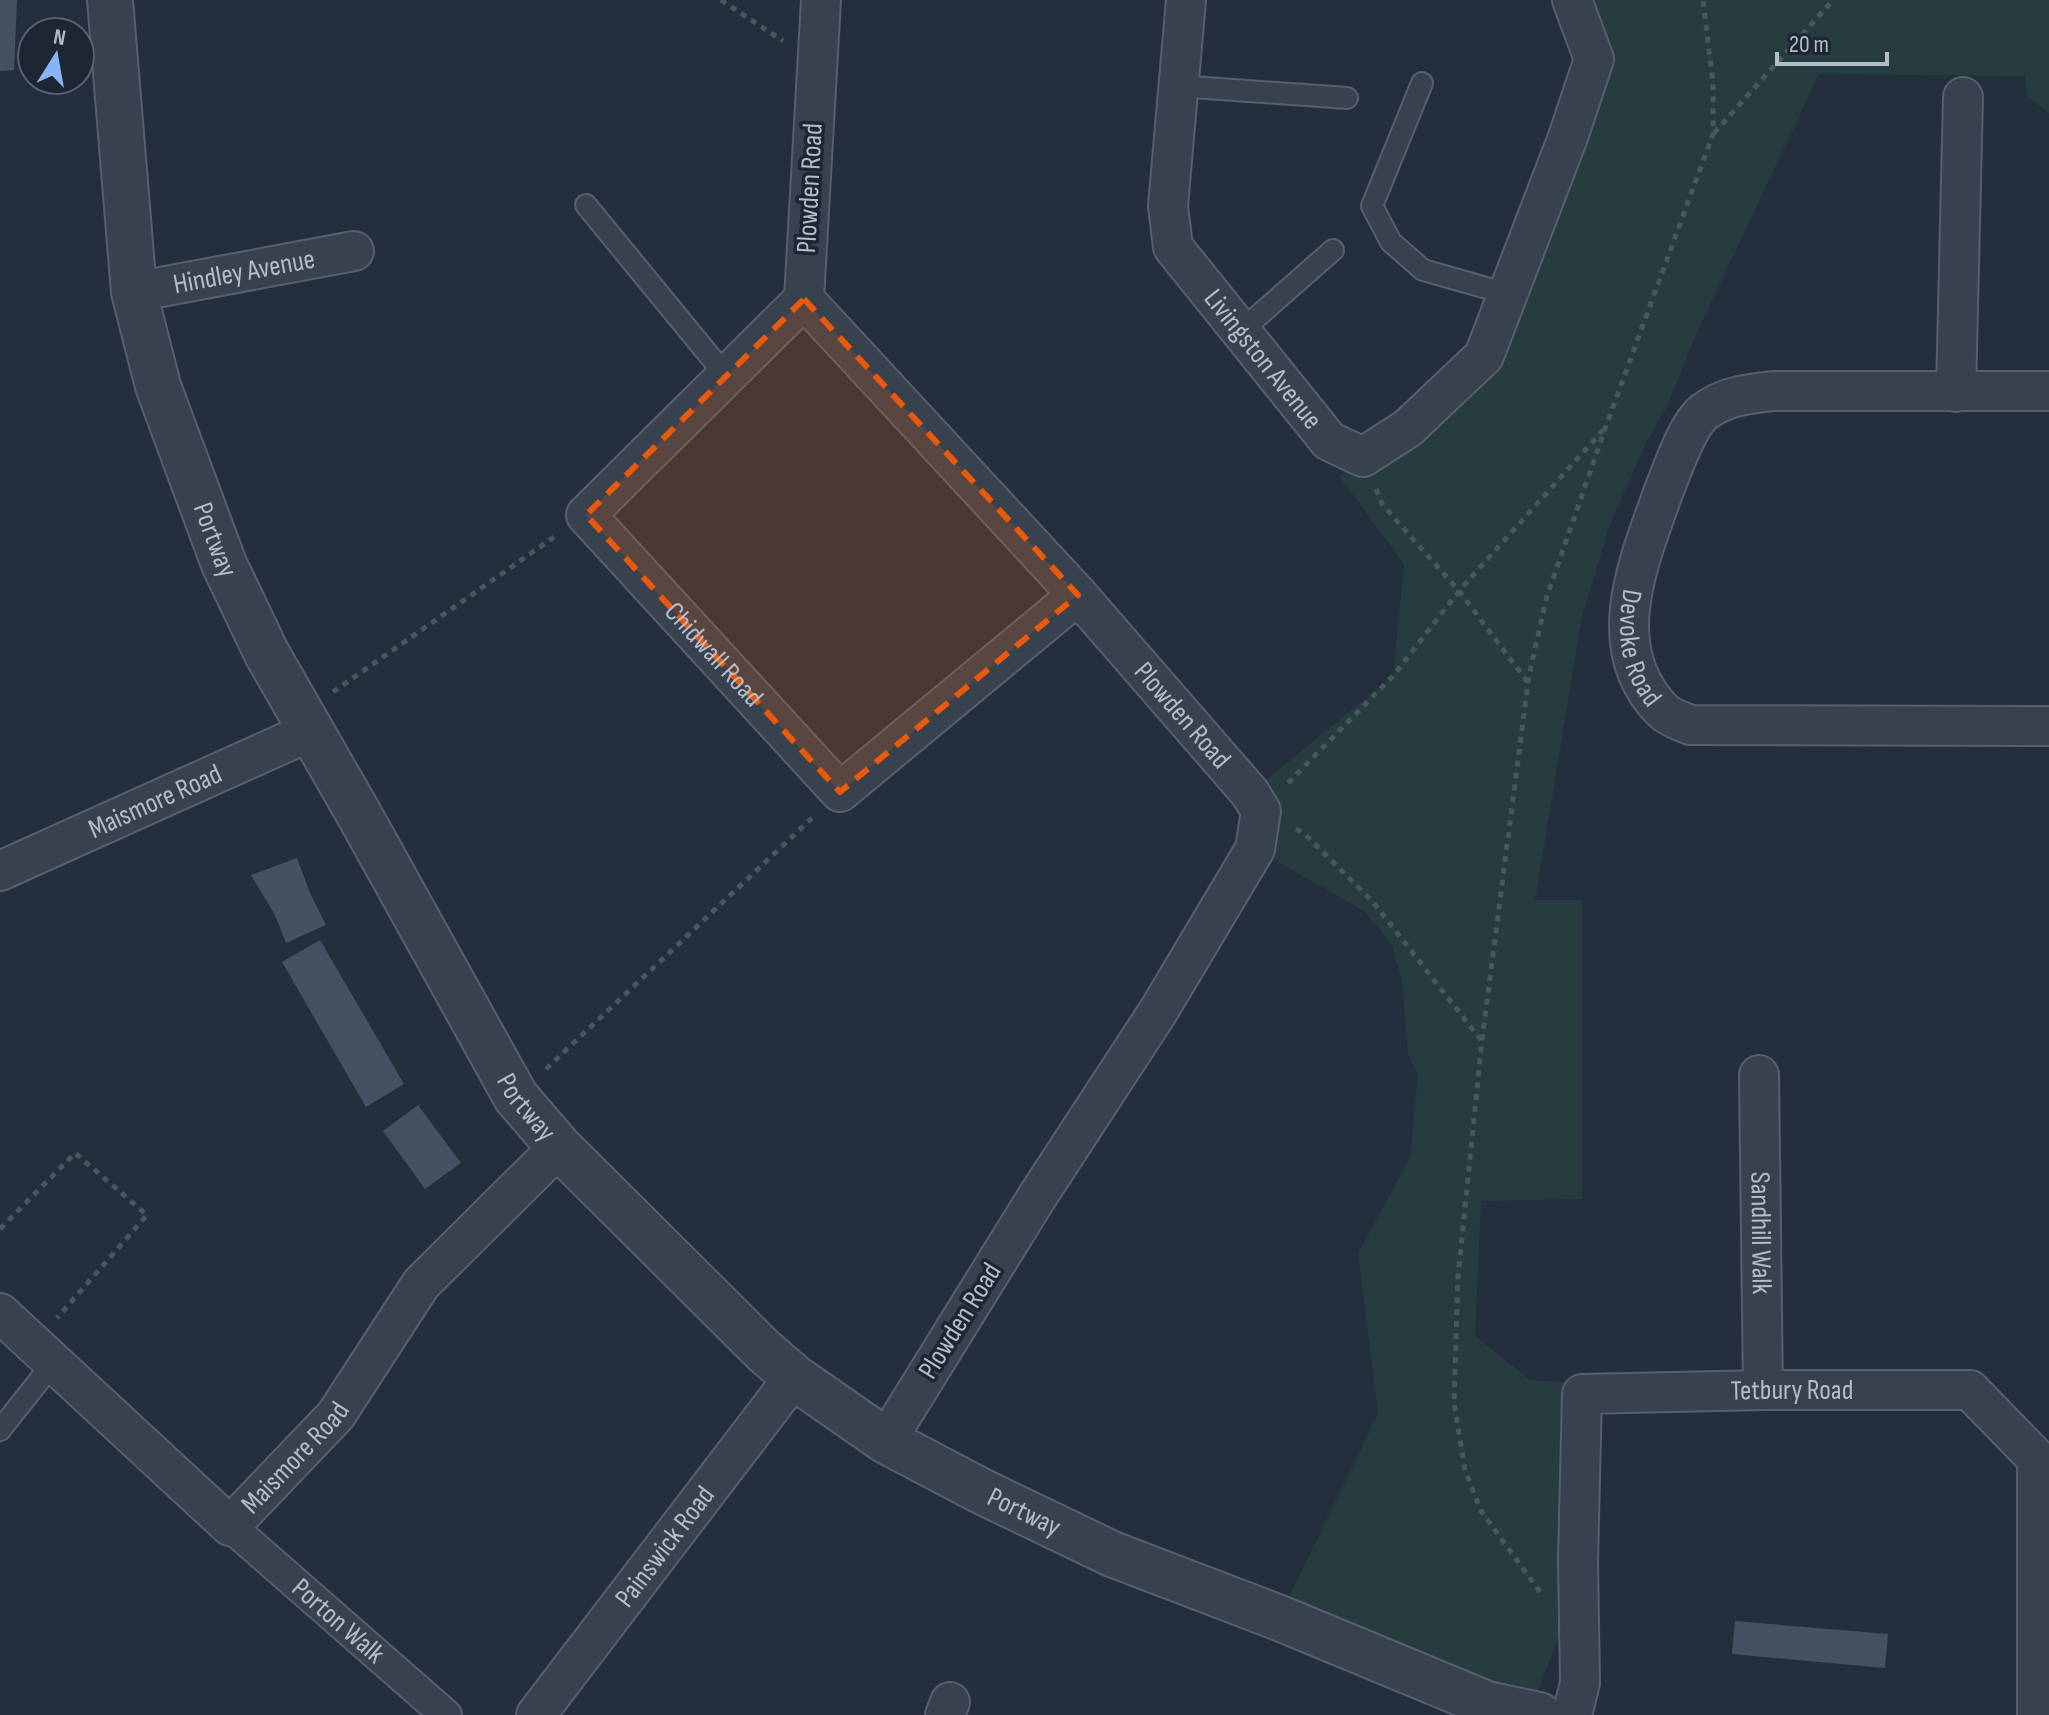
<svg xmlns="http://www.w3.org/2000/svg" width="2049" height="1715" font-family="'Sofia Sans Condensed',sans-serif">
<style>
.green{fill:#263c3f}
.building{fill:#455162}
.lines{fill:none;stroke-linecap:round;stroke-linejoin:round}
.service-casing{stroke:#565f6c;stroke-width:24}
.pedestrian-casing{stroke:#565f6c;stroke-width:34}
.minor-casing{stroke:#565f6c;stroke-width:42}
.tertiary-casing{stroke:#565f6c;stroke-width:48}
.path{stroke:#44595c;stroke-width:5;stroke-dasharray:6 6;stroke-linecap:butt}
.service{stroke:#38414e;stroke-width:20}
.pedestrian{stroke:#38414e;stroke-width:30}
.minor{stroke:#38414e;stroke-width:38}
.tertiary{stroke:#38414e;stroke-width:44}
.marked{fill:#e8590c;fill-opacity:0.2;stroke:#e8590c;stroke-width:6;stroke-dasharray:16 10;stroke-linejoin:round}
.labels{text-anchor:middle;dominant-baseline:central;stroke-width:7;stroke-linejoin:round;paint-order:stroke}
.street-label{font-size:28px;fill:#b4bcc9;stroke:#1d2633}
</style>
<rect width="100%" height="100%" fill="#242f3e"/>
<path class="green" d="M 1572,0 L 2049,0 L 2049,113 L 2027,96 L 2025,76 L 1819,74 L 1695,337 L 1668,404 L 1646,443 L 1610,524 L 1582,617 L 1535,900 L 1582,900 L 1582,1199 L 1481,1201 L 1475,1336 L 1530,1380 L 1567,1382 L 1565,1620 L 1538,1691 L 1454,1673 L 1286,1603 L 1378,1414 L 1358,1253 L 1410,1158 L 1418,1075 L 1408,1055 L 1402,980 L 1391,943 L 1364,911 L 1255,849 L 1250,793 L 1393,676 L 1404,564 L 1339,476 L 1484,356 L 1594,59 Z"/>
<g class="building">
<path d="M 0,0 L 17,0 L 14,70 L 0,71 Z"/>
<path d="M 297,858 L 310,893 L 326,925 L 286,943 L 275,915 L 251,875 Z"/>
<path d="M 320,940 L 404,1084 L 366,1107 L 282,962 Z"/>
<path d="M 418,1105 L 461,1163 L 425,1189 L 383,1131 Z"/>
<path d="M 1735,1621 L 1888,1634 L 1885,1668 L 1732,1654 Z"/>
</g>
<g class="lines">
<defs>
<g id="service">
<path d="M 1422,83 L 1372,206 L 1391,242 L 1423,270 L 1508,294"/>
<path d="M 1178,86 L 1347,98"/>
<path d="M 586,205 L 727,377"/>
<path d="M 1241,331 L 1333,250"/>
<path d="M 0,1430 L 54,1362"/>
</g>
<g id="pedestrian">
<path id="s1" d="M 230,1526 L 446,1715"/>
</g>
<g id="minor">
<path id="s2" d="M 821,0 L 804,299 L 1078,595 L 1250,793 L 1261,811 L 1255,849 L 1159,1010 L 1037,1197 L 886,1441"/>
<path id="s3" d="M 1186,0 L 1168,206 L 1173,247 L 1329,441 L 1363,457 L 1408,428 L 1484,356 L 1568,137 L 1594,59 L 1572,0"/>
<path id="s4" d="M 134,292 L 354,251"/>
<path id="s5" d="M 804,299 L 586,515 L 840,792 L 1078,595"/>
<path id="s6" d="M 2049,391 L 1773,391 C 1747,394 1725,396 1704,412 C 1687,425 1671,473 1663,493 C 1638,563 1601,649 1663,711 C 1670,718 1682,721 1690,725 L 2049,726"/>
<path d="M 1956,392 L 1963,97"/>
<path id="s7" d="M 0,871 L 311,731"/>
<path id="s8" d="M 1759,1075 L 1763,1390"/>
<path id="s9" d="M 0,1313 L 230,1526 L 336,1415 L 421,1284 L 559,1147"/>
<path id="s10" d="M 536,1715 L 794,1377"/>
<path d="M 945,1715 L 950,1702"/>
<path id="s11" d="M 1572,1715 L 1580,1683 L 1578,1560 L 1582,1394 L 1763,1390 L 1970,1390 L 2037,1459 L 2037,1715"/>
</g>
<g id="tertiary">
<path id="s12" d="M 110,0 L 134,292 L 158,386 L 224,564 L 267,654 L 360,816 L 516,1097 L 559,1147 L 765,1352 L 794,1377 L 886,1441 L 983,1492 L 1112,1554 L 1282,1619 L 1487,1704 L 1539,1715"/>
</g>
</defs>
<use href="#service" class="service-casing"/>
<use href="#pedestrian" class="pedestrian-casing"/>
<use href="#minor" class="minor-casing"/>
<use href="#tertiary" class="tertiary-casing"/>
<g class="path">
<path d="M 721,0 L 783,41"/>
<path d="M 1714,133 L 1833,0"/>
<path d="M 1376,489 L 1382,504 L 1459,591 L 1527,681"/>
<path d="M 333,692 L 557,535"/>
<path d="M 1288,783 L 1393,676 L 1459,591 L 1603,430"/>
<path d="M 1296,829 L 1304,833 L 1373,902 L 1481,1040"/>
<path d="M 546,1069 L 812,818"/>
<path d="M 0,1229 L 75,1153 L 147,1215 L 57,1318"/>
<path d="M 1540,1592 L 1481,1511 L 1465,1470 L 1454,1403 L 1458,1277 L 1482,1040 L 1529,675 L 1547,596 L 1606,426 L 1713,134 L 1713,83 L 1703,0"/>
</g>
<use href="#service" class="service"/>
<use href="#pedestrian" class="pedestrian"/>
<use href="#minor" class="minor"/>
<use href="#tertiary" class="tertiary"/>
</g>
<path class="marked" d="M 804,299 L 1078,595 L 840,792 L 586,515 Z"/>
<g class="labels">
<g class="street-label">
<text transform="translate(810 188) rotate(-87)">Plowden Road</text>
<text stroke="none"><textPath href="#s4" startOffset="112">Hindley Avenue</textPath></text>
<text stroke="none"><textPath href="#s3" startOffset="392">Livingston Avenue</textPath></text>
<text stroke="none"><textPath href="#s12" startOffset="554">Portway</textPath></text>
<text stroke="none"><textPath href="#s6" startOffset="602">Devoke Road</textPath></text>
<text stroke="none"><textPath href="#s5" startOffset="496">Chidwall Road</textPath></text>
<text stroke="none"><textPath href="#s2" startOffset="862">Plowden Road</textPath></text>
<text stroke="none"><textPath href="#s7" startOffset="170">Maismore Road</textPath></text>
<text stroke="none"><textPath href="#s12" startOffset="1202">Portway</textPath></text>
<text stroke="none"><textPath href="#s8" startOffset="158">Sandhill Walk</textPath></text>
<text transform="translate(960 1321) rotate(-58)">Plowden Road</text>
<text stroke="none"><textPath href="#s11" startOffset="532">Tetbury Road</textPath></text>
<text stroke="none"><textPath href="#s9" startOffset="408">Maismore Road</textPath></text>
<text stroke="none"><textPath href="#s12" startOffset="1850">Portway</textPath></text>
<text stroke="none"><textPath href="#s10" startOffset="212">Painswick Road</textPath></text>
<text stroke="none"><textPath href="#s1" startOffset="144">Porton Walk</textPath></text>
</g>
</g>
<g transform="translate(56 56) rotate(11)"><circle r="38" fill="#1d2633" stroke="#59626f" stroke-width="2"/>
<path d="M0-6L14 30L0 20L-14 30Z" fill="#8ab4f8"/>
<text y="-12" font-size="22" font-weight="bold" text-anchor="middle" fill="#b4bcc9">N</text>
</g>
<path d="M1777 52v12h110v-12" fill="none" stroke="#b4bcc9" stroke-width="4"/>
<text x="1789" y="52" font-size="24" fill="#b4bcc9" stroke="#1d2633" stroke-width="6" paint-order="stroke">20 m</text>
</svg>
